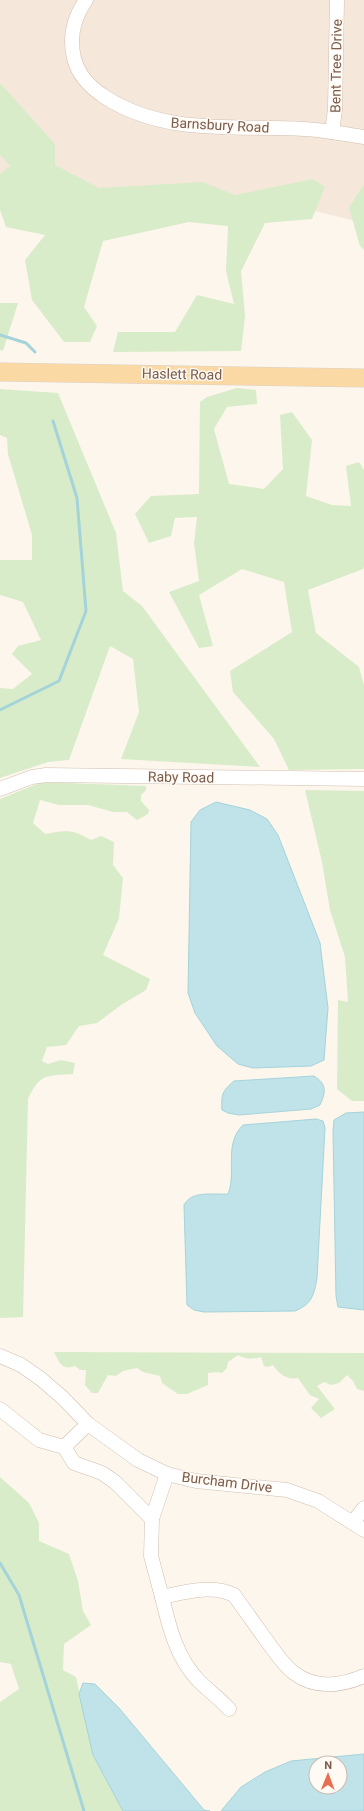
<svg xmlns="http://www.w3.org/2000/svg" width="364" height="1811" font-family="Roboto,sans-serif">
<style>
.residential{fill:#f5e8da}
.green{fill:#d8ecc9}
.water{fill:#bfe3e8;stroke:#a5d3da;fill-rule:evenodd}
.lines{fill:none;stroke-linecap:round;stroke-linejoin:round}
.stream{stroke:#a5d3da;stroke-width:3}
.minor-casing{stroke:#d1beb0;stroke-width:15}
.major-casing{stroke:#dad1cd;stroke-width:19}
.minor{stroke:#fff;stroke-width:14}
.major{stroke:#fbd9a5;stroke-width:18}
.labels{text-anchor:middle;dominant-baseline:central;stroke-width:3;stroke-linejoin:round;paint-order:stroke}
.street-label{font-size:14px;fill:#7a5c4d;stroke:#fffaf3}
</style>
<rect width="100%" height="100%" fill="#fdf6ec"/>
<path class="residential" d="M 0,0 L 364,0 L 364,223 L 290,205 L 0,202 Z"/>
<g class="green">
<path d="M 0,83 L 55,144 L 55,165 L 99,188 L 203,182 L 235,195 L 313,179 L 325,187 L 312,219 L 265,223 L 241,271 L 245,316 L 241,351 L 113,352 L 118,332 L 175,332 L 197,295 L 234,304 L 226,271 L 228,226 L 189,222 L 103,241 L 84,307 L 97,326 L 90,342 L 64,342 L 32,300 L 25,260 L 45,235 L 6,227 L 0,210 L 0,174 L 10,166 L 0,155 Z"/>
<path d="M 364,184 L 364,250 L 360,246 L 349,208 Z"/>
<path d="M 0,303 L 18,303 L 3,351 L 0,350 Z"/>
<path d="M 237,388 L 256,390 L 257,404 L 227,407 L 214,429 L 229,484 L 264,489 L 283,469 L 280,415 L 292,412 L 312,440 L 306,496 L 332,505 L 351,506 L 346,466 L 359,462 L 364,470 L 364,566 L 363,569 L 308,590 L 316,633 L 359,667 L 364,685 L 364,769 L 289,770 L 274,739 L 233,692 L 230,671 L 292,632 L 284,582 L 242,569 L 199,595 L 213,646 L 199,648 L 169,592 L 199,581 L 194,543 L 197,517 L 175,518 L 171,536 L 149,543 L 135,514 L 151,496 L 199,494 L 200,402 L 207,397 Z"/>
<path d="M 0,389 L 58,393 L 116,533 L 123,591 L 142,606 L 260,767 L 121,759 L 139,712 L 133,659 L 110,646 L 69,760 L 48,762 L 0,778 L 0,688 L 13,689 L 32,674 L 12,654 L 18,646 L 41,640 L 23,602 L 0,595 L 0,560 L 32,560 L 32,535 L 8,454 L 7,438 L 0,435 Z"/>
<path d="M 42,782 L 146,786 L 146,790 L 141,795 L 141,801 L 149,810 L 148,814 L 137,820 L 127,812 L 113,812 L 88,805 L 59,805 L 40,800 L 33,823 L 45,834 C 65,830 73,829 91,840 L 101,836 L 114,842 L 113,865 L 123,878 L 119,918 L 103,955 L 150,979 L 146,990 L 121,1005 L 97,1023 L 79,1026 L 66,1045 L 47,1047 L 42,1061 L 48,1064 L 61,1060 L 75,1063 L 73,1074 C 46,1076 40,1073 28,1099 L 23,1317 L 0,1318 L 0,799 Z"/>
<path d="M 305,790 L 364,791 L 364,1101 L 352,1101 L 337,1089 L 338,1000 L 348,1002 L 345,957 L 330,910 L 322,862 Z"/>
<path d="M 54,1352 L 364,1353 L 364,1391 L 357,1389 L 353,1381 L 347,1375 L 339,1383 L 331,1385 L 324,1382 L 317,1386 L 335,1409 L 321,1418 L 311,1408 L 319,1399 L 310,1395 L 298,1378 C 287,1380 279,1374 273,1365 L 268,1367 L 264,1366 L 261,1357 C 252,1359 247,1360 238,1355 L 228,1362 L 227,1368 L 222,1373 L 217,1372 L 208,1373 L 208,1385 L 187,1394 L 178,1394 L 162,1383 L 160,1376 L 143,1372 L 137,1368 L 123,1371 L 116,1376 L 108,1375 L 98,1393 L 92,1393 L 85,1385 L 86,1370 L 80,1370 L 75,1366 C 62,1371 59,1362 54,1352 Z"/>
<path d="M 0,1477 L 29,1503 L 39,1523 L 39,1541 L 69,1554 L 78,1581 L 83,1611 L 91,1625 L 64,1644 L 63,1670 L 76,1677 L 93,1755 L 123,1811 L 0,1811 L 0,1702 L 19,1689 L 11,1664 L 0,1662 Z"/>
</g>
<g class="water">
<path d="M 216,802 L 250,810 L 267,819 L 278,835 L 320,943 L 328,1008 L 324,1060 L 311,1066 L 253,1068 L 238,1064 L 217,1046 L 195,1013 L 188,993 L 191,822 L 200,810 Z"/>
<path d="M 314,1076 C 327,1084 326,1092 320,1105 L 311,1109 L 239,1115 L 228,1113 L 222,1110 C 221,1095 222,1091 234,1081 Z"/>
<path d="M 364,1112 L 364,1310 L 338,1307 L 336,1296 L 333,1131 L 334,1120 L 346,1113 Z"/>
<path d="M 316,1119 L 323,1121 L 325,1128 L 317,1278 C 314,1295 312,1304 295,1311 L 204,1312 L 194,1310 L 187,1305 L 184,1205 C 192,1190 213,1195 228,1194 C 237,1172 223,1145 243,1125 Z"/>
<path d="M 83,1683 L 95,1684 L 119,1708 L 204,1810 L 210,1811 L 123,1811 L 93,1755 L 79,1694 Z"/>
<path d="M 364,1754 L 364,1811 L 221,1811 L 241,1787 L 265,1772 L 291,1761 ZM 316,1763 L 340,1763 L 340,1787 L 316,1787 Z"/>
</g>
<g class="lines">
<g class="stream">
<path d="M 0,335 L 26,343 L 35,352"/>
<path d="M 0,710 L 59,681 L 86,611 L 77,498 L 53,421"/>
<path d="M 0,1563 L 19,1595 L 84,1811"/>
</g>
<defs>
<g id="minor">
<path d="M 86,0 C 74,17 69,37 74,58 C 78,75 91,88 105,97 C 165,136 237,125 304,129 C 324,130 344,134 364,137"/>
<path d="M 332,132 L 335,109 L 337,0"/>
<path d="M 0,789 L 32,777 L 46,775 L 364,779"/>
<path d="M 0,1356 L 21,1365 L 41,1379 L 63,1398 L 88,1424 L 138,1460 L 167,1474 L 196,1481 L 287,1490 L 318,1501 L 364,1530"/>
<path d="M 0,1409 L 39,1440 L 64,1447 L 74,1463 L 102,1473 L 115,1482 L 152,1519 L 151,1556 L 162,1597 C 185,1592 212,1584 234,1595 C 244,1609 254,1623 264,1637 C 273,1649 282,1664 294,1673 C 315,1689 341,1686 364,1676"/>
<path d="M 64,1447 L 88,1424"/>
<path d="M 152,1519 L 167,1474"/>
<path d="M 353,1522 L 364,1508"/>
<path d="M 162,1597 C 169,1627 177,1659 199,1681 C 209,1691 220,1699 229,1709"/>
</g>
<path id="major" d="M 0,372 L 364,378"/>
</defs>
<use href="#minor" class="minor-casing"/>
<use href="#major" class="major-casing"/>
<use href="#minor" class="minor"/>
<use href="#major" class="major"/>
</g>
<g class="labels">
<g class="street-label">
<text transform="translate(336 66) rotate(-89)">Bent Tree Drive</text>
<text transform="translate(220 125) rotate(3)">Barnsbury Road</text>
<text transform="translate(182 374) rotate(1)">Haslett Road</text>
<text transform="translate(181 777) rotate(1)">Raby Road</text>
<text transform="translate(227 1482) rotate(7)">Burcham Drive</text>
</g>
</g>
<g transform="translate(328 1775) rotate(1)"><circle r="19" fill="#fffaf3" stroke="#cabbb1"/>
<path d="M0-3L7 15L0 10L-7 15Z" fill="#e76f51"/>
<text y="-6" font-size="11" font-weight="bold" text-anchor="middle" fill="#7a5c4d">N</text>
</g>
</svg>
